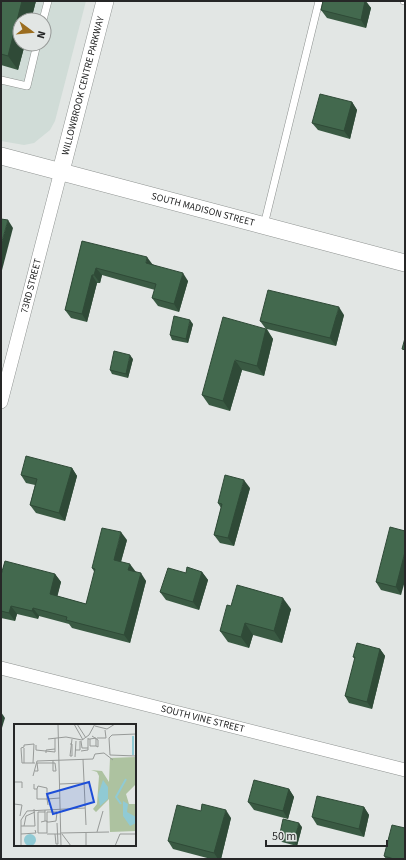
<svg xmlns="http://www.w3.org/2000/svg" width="406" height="860" font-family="'Source Sans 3',sans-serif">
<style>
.built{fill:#d0dcd7;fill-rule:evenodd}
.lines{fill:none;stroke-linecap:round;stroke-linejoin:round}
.service-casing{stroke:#8e9290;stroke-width:8}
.minor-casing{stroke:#8e9290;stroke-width:14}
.tertiary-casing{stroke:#8e9290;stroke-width:18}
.service{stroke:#fff;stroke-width:7}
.minor{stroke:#fff;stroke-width:13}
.tertiary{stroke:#fff;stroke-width:17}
.wall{fill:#3a5a43}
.shaded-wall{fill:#2f4a37}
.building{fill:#43694e;stroke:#2f4a37}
.labels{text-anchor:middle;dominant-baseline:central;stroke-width:4;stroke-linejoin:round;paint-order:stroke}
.street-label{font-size:10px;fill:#262727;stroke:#e2e6e4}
.inset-river{fill:none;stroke:#90cad4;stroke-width:2}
.inset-road{fill:none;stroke:#979a98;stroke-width:1}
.view{fill:#1d4ed8;fill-opacity:0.15;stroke:#1d4ed8;stroke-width:2}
.inset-edge{fill:none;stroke:#262727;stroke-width:2}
</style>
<rect width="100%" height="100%" fill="#e2e6e4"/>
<path class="built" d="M 1,1 L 86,1 L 55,121 L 50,130 L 34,143 L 24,145 L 1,141 ZM 20,20 L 44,20 L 44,44 L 20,44 Z"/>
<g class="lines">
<defs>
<g id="service">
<path d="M 404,1 L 405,1"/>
<path d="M 43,20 L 48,1"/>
<path d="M 1,80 L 27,86 L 37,44"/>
<path d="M 264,225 L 319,1"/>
</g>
<g id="minor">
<path id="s1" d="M 1,402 L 61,171"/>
<path id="s2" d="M 1,668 L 405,770"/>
</g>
<g id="tertiary">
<path id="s3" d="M 1,156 L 405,263"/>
<path id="s4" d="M 61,171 L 105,1"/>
</g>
</defs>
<use href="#service" class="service-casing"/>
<use href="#minor" class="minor-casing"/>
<use href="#tertiary" class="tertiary-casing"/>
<use href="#service" class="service"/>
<use href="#minor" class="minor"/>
<use href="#tertiary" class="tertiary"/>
</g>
<g class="wall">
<path d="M 1,1 L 36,1 L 31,20 L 20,20 L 20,44 L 25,44 L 18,70 L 1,65 Z"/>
<path d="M 323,1 L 366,1 L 371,8 L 366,28 L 327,18 L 321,10 Z"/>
<path d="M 352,102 L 357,110 L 350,139 L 318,130 L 312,123 Z"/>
<path d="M 82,241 L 152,264 L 188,281 L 179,312 L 158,306 L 152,298 L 155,290 L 102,275 L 100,283 L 97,283 L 87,322 L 71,318 L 65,310 Z"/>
<path d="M 344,315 L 336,346 L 267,329 L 273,339 L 264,376 L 242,370 L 230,411 L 209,405 L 202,395 L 266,329 L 260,321 Z"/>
<path d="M 193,324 L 188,343 L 172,340 L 170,335 Z"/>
<path d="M 133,359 L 128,378 L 112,374 L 110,370 Z"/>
<path d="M 72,468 L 77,476 L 65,521 L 36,513 L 30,505 L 35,485 L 26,483 L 21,475 Z"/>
<path d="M 250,488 L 234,546 L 220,543 L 214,535 L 221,508 L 218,503 Z"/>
<path d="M 405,531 L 401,595 L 381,590 L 376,582 Z"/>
<path d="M 127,540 L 121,562 L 136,572 L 146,581 L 130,643 L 72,628 L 69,624 L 39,616 L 38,619 L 17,614 L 15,621 L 1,618 L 1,575 L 55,574 L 61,582 L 57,596 L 86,604 L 95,573 L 92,568 Z"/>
<path d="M 202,572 L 208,580 L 199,610 L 166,600 L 160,592 L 186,573 Z"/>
<path d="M 231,606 L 291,609 L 282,643 L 253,635 L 249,648 L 228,642 L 220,631 Z"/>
<path d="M 380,649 L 385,656 L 372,709 L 349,703 L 345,696 L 355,659 L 353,657 Z"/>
<path d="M 289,789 L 294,797 L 288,819 L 254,810 L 248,802 Z"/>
<path d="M 364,807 L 369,815 L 364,837 L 317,825 L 312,817 Z"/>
<path d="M 201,811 L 231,818 L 221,859 L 211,859 L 173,849 L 168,841 Z"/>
<path d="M 302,827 L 297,846 L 282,842 L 279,838 Z"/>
<path d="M 384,856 L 405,859 L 386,859 Z"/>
</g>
<g class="shaded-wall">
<path d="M 22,1 L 36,1 L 31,20 L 20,20 L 20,44 L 25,44 L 18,70 L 8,56 Z"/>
<path d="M 365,1 L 371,8 L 366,28 L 361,20 Z"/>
<path d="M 352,102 L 357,110 L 350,139 L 344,131 Z"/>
<path d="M 8,220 L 13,228 L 1,274 L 1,245 Z"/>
<path d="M 147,257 L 153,265 L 146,263 Z"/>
<path d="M 96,268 L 102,275 L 100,283 L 94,275 Z"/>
<path d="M 183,273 L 188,281 L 179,312 L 174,304 Z"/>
<path d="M 92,275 L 97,283 L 87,322 L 82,314 Z"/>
<path d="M 339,307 L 344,315 L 336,346 L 330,338 Z"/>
<path d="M 190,320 L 193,324 L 188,343 L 186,339 Z"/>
<path d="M 266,329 L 273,339 L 264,376 L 257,366 Z"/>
<path d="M 130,355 L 133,359 L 128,378 L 126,374 Z"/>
<path d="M 235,360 L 242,370 L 230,411 L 223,401 Z"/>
<path d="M 72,468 L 77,476 L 65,521 L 59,513 Z"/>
<path d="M 244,480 L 250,488 L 234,546 L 228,538 Z"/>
<path d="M 121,532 L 127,540 L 119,568 L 114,560 Z"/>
<path d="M 405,552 L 405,581 L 401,595 L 396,587 Z"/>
<path d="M 130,564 L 136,572 L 128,570 Z"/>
<path d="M 202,572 L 208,580 L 199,610 L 193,602 Z"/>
<path d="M 141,573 L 146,581 L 130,643 L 124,635 Z"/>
<path d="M 55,574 L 61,582 L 56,602 L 50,594 Z"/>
<path d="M 283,598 L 291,609 L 282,643 L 274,631 Z"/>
<path d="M 11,606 L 17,614 L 15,621 L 9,613 Z"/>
<path d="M 33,608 L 39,616 L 38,619 L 32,611 Z"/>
<path d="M 245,623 L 253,635 L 249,648 L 241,637 Z"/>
<path d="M 380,649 L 385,656 L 372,709 L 367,702 Z"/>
<path d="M 1,712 L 5,718 L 1,731 Z"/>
<path d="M 289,789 L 294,797 L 288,819 L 283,811 Z"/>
<path d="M 364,807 L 369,815 L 364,837 L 359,829 Z"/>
<path d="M 226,810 L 231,818 L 221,859 L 218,859 L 214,853 Z"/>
<path d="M 299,823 L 302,827 L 297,846 L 294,842 Z"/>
</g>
<g class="building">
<path d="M 1,1 L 22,1 L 8,56 L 1,54 Z"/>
<path d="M 323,1 L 365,1 L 361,20 L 321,10 Z"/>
<path d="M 320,94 L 352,102 L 344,131 L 312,123 Z"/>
<path d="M 1,219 L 8,220 L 1,245 Z"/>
<path d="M 82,241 L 147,257 L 146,263 L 183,273 L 174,304 L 152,298 L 156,284 L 96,268 L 94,275 L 92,275 L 82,314 L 65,310 Z"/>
<path d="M 268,290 L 339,307 L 330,338 L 260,321 Z"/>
<path d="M 174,316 L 190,320 L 186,339 L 170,335 Z"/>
<path d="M 223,317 L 266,329 L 257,366 L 235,360 L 223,401 L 202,395 Z"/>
<path d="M 405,338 L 405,350 L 402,349 Z"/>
<path d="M 114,351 L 130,355 L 126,374 L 110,370 Z"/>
<path d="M 26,456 L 72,468 L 59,513 L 30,505 L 37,479 L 21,475 Z"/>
<path d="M 225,475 L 244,480 L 228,538 L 214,535 L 222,504 L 218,503 Z"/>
<path d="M 390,527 L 405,531 L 405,552 L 396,587 L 376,582 Z"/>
<path d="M 102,528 L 121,532 L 114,560 L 130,564 L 128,570 L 141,573 L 124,635 L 66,620 L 67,617 L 33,608 L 32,611 L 11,606 L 9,613 L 1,611 L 1,575 L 5,561 L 55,574 L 50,594 L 86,604 L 95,569 L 92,568 Z"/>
<path d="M 187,567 L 202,572 L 193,602 L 160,592 L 168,568 L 186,573 Z"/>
<path d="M 237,585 L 283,598 L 274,631 L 245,623 L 241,637 L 220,631 L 227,605 L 231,606 Z"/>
<path d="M 357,643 L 380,649 L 367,702 L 345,696 L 355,657 L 353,657 Z"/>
<path d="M 254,780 L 289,789 L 283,811 L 248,802 Z"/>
<path d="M 317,796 L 364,807 L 359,829 L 312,817 Z"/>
<path d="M 202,804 L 226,810 L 214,853 L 168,841 L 177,805 L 201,811 Z"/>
<path d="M 283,819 L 299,823 L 294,842 L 279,838 Z"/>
<path d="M 392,825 L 405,828 L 405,859 L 394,859 L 384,856 Z"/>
</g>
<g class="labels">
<g class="street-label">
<text stroke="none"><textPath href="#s4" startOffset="88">WILLOWBROOK CENTRE PARKWAY</textPath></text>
<text stroke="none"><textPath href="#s3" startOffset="209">SOUTH MADISON STREET</textPath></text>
<text stroke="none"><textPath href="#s1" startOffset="120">73RD STREET</textPath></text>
<text stroke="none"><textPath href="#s2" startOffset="208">SOUTH VINE STREET</textPath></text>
</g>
</g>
<g transform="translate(14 724)">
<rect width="122" height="122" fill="#e2e6e4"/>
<path d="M 122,33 L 122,60 L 112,70 L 115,80 L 122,80 L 122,107 L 96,108 L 95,75 L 82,88 L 79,85 L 83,80 L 85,52 L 83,48 L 77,46 L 88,47 L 95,58 L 96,34 Z" fill="#adc2a0"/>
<path d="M 89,56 L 94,63 L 94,75 L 86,82 L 84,71 ZM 109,77 L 114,80 L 113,88 L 122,93 L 122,99 L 116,102 L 109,92 ZM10 116a6 6 0 1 1 12 0a6 6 0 1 1-12 0Z" fill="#90cad4"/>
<path class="inset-river" d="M 119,12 L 119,31M 107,80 L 102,73 L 112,55"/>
<path class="inset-road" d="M 44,0 L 47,122M 60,0 L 69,16M 63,0 L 72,14M 81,2 L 93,5 L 101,0M 122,10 L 98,11 L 95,14 L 96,31 L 122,32M 78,12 L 84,16 L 84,23 L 82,22M 83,14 L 92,14 L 91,6M 34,15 L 52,13 L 68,16 L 75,11 L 81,0M 74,15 L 76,15 L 82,14 L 82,22 L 76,22 L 76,15M 67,17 L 68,24 L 74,24M 56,20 L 58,20 L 58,32 L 56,32M 22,21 L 22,26 L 41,28 L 41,14M 10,24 L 10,39M 61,26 L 66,26 L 66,17M 67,27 L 74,26 L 74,14M 32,29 L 32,26 L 41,25M 56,32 L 58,15M 61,33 L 62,17M 69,35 L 72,101M 19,39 L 20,20 L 10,21 L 10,23 L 7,24 L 8,39 L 21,39M 21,47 L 24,47 L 23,39 L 41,39 L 42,47 L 39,47 L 39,36M 19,52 L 23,37 L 79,35 L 81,30 L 90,29 L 99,36M 0,58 L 8,58 L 8,64M 20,60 L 20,65 L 23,65 L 23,75 L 33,75 L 34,81M 46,60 L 70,59M 23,65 L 24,62 L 33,64 L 33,75 L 46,74M 0,80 L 8,81 L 6,92M 31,88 L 24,88 L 24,109 L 33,109 L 33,88 L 43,88 L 42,97 L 35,98 L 33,98 L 33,97 L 31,97M 27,98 L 31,97 L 31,86M 7,102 L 21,102 L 20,85M 10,102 L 12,92 L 21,88M 72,108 L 72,122M 83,108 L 89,87M 47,109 L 95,108M 7,110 L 22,109 L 21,106M 33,110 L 47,110M 41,110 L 42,120 L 44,120 L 43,99M 48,110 L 57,122M 7,122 L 7,96 L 13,87 L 71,84M 101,122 L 106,110 L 122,110"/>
<path class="view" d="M 75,58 L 80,78 L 39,90 L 33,70 Z"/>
<rect width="122" height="122" class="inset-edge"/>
</g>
<rect width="406" height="860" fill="none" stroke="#262727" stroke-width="4"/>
<g transform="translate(32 32) rotate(106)"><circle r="19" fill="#e2e6e4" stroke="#979a98"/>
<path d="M0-3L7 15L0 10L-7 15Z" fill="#9b6d1e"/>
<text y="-6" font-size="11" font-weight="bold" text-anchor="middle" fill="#262727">N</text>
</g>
<path d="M266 840v6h121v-6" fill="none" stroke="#262727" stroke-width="2"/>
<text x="272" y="840" font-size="12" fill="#262727" stroke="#e2e6e4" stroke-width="3" paint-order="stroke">50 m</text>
</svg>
